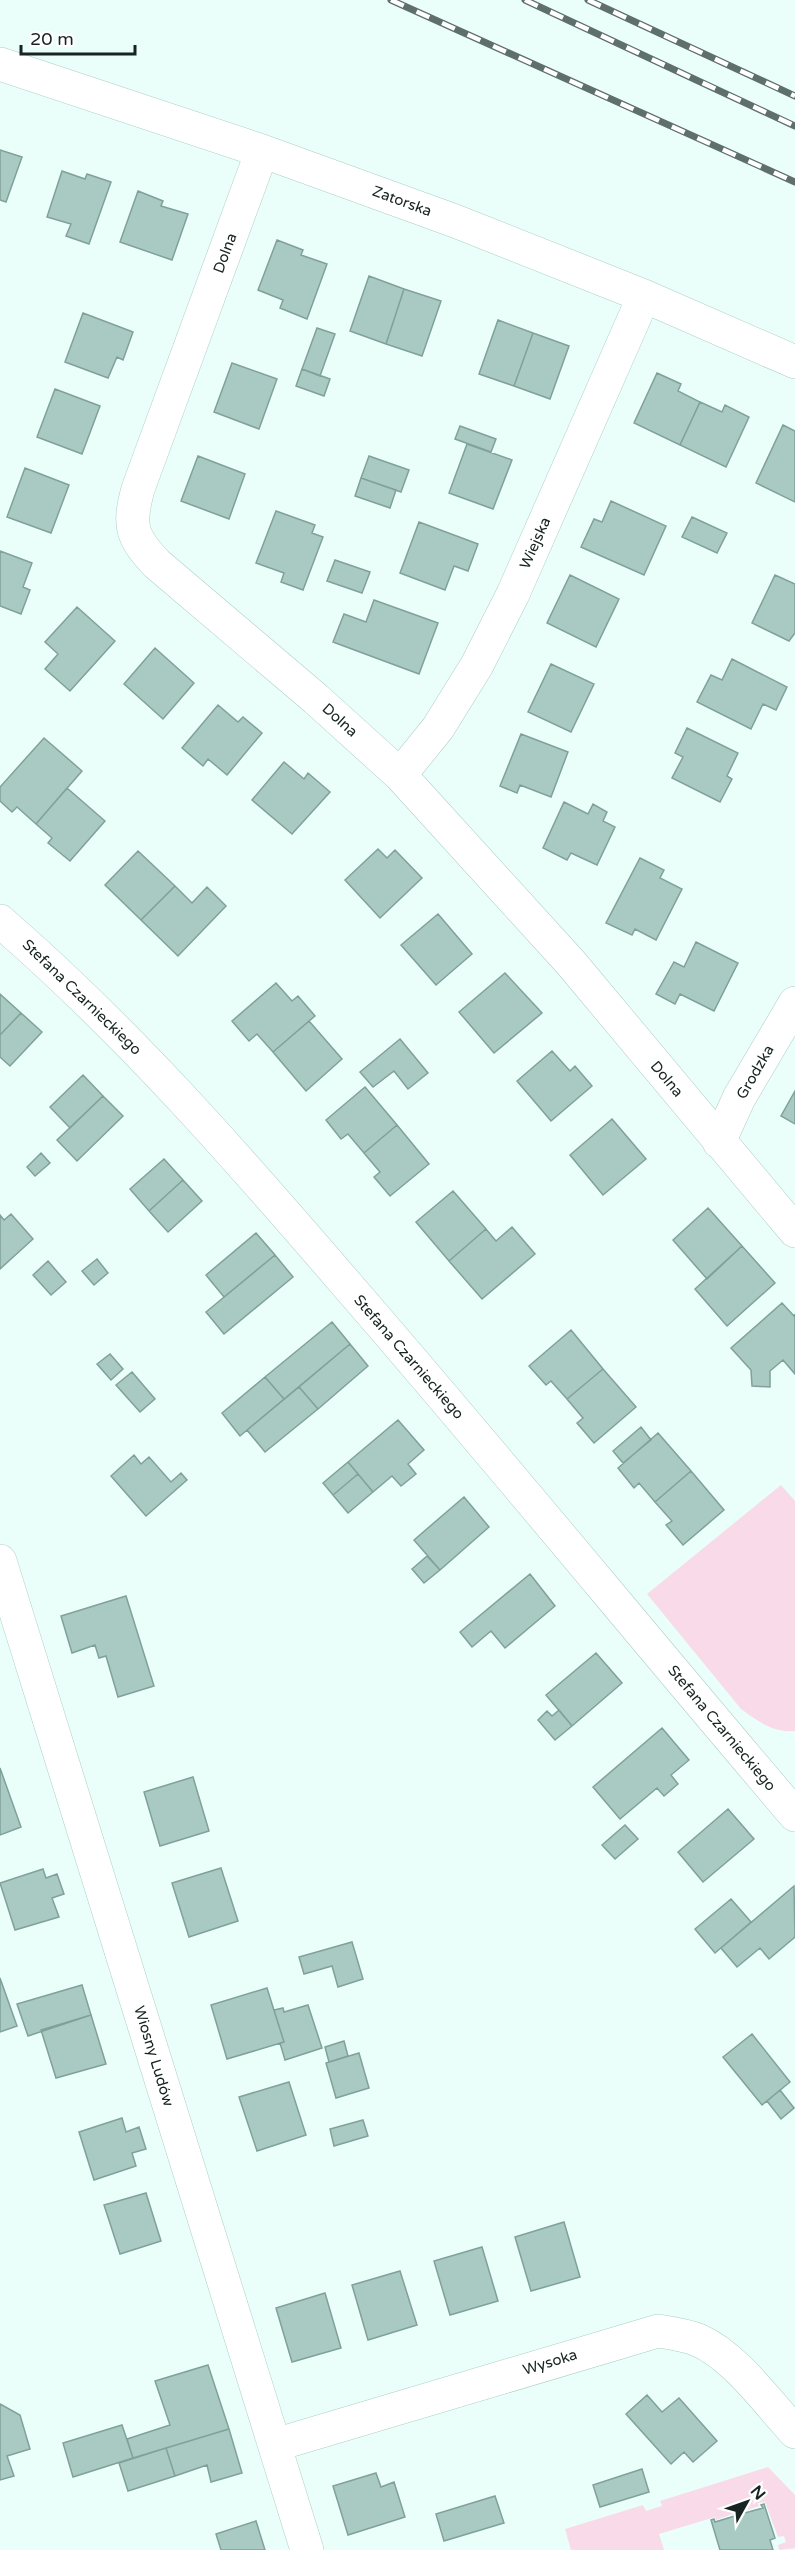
<svg xmlns="http://www.w3.org/2000/svg" width="795" height="2550" viewBox="0 0 795 2550" font-family="'Varela Round',sans-serif">
<style>
.green{fill:#f9dae9}
.building{fill:#a8cac2;stroke:#80a19a;stroke-width:1.5}
.lines{fill:none;stroke-linecap:round;stroke-linejoin:round}
.street-casing{stroke:#accec6;stroke-width:34}
.street{stroke:#fff;stroke-width:33}
.rail-casing{stroke:#5f6f6c;stroke-width:7}
.rail{stroke:#fff;stroke-width:4.5;stroke-dasharray:14;stroke-linecap:butt}
.labels{text-anchor:middle;dominant-baseline:central;stroke-width:4.5;stroke-linejoin:round;paint-order:stroke}
.street-label{font-size:15px;fill:#172421;stroke:#fff}
</style>
<rect width="100%" height="100%" fill="#eafffa"/>
<path class="green" d="M781,1485L795,1501V1731C774,1733 757,1721 741,1709L647,1594Z
M768,2467L795,2495V2548L779,2550L778,2545L786,2542L784,2536L778,2537L765,2502L758,2503L759,2506L744,2511L742,2508L735,2511V2513L716,2520L715,2517L659,2534L664,2550H571L565,2529L643,2505L646,2511L662,2506L660,2501Z"/>
<path class="building" d="M0,150L22,157L6,202L0,200Z
M62,171L85,179L87,174L111,182L89,244L66,236L71,224L47,217Z
M138,191L163,201L161,206L188,214L172,260L120,242Z
M277,240L303,250L301,255L327,264L307,319L280,308L283,300L258,290Z
M369,276L404,289L386,344L350,331Z
M404,289L441,301L422,356L386,344Z
M83,313L133,332L123,360L117,357L108,378L65,362Z
M498,320L533,333L514,386L479,374Z
M317,328L335,334L320,376L302,369Z
M533,333L569,346L550,399L514,386Z
M232,363L277,379L259,429L214,412Z
M302,369L330,379L324,396L296,386Z
M657,373L681,384L678,391L700,402L680,445L634,423Z
M55,389L100,406L82,454L37,437Z
M700,402L722,412L725,405L749,417L726,467L680,445Z
M783,425L795,431V502L756,483Z
M460,426L496,439L491,452L455,439Z
M467,444L512,460L493,509L449,493Z
M198,456L245,474L229,519L181,501Z
M369,456L409,470L401,492L361,478Z
M25,468L69,485L51,533L7,517Z
M361,478L396,490L390,508L355,496Z
M611,501L666,526L644,575L581,547L594,519L602,522Z
M276,511L315,525L312,533L323,537L303,590L281,582L284,573L256,563Z
M692,517L727,533L717,553L682,537Z
M419,522L478,544L468,571L454,566L445,590L400,573Z
M0,551L32,563L23,587L30,590L21,614L0,606Z
M335,560L370,572L362,593L327,581Z
M570,575L619,599L596,647L547,623Z
M775,575L795,584V633L789,641L752,623Z
M374,600L438,623L419,674L333,642L344,614L366,622Z
M77,607L115,641L70,691L45,669L58,654L45,642Z
M155,648L194,683L163,719L124,684Z
M732,659L787,687L776,710L763,704L751,729L697,702L711,675L722,680Z
M551,664L594,684L571,732L528,712Z
M218,705L238,722L243,717L262,733L227,775L208,759L203,766L182,748Z
M687,728L738,753L727,776L732,779L720,802L672,778L683,757L675,753Z
M521,734L568,752L551,797L520,785L517,793L500,786Z
M44,738L82,771L36,824L17,807L12,812L0,801V787Z
M284,762L304,779L308,773L330,792L292,834L252,800Z
M67,788L105,821L70,861L48,843L52,838L36,824Z
M564,802L588,814L593,804L607,812L603,821L615,827L597,865L571,853L567,860L543,848Z
M378,849L387,858L395,850L422,878L380,918L345,880Z
M138,851L175,886L141,920L105,885Z
M640,858L664,870L660,878L682,889L656,940L635,929L632,935L606,923Z
M175,886L192,903L207,887L226,906L178,956L141,920Z
M438,914L472,954L436,985L401,945Z
M696,942L738,963L714,1011L680,994L675,1004L656,994L674,962L684,967Z
M505,973L542,1013L494,1053L459,1012Z
M276,983L292,1001L298,996L315,1016L273,1052L257,1034L249,1041L232,1021Z
M0,994L21,1013L0,1035Z
M21,1013L42,1032L10,1066L0,1057V1035Z
M309,1021L342,1059L306,1091L273,1052Z
M400,1039L428,1073L408,1089L394,1071L373,1087L360,1072Z
M552,1051L570,1071L575,1066L592,1086L551,1121L517,1081Z
M83,1075L103,1096L70,1128L50,1107Z
M365,1087L397,1125L364,1153L348,1134L341,1139L326,1120Z
M795,1091V1124L781,1116Z
M103,1096L123,1116L77,1161L57,1140Z
M612,1119L646,1159L603,1195L570,1155Z
M397,1125L429,1164L390,1196L374,1177L380,1172L364,1153Z
M41,1153L50,1163L35,1176L27,1167Z
M164,1159L183,1180L149,1211L130,1189Z
M183,1180L202,1201L168,1232L149,1211Z
M453,1191L486,1229L449,1261L416,1222Z
M708,1208L742,1246L707,1279L673,1240Z
M11,1214L33,1239L0,1269V1215L4,1220Z
M512,1227L535,1254L482,1299L449,1261L486,1229L496,1241Z
M256,1233L275,1255L224,1297L206,1275Z
M742,1246L775,1283L727,1326L695,1289Z
M275,1255L293,1277L224,1334L206,1312Z
M97,1259L108,1273L94,1285L82,1271Z
M48,1261L66,1282L51,1295L33,1275Z
M782,1303L794,1316L795,1314V1374L783,1360L770,1371V1387L752,1386L751,1370L731,1348Z
M332,1322L350,1344L284,1399L265,1377Z
M571,1330L603,1369L567,1399L551,1381L546,1385L529,1366Z
M350,1344L368,1366L318,1409L299,1387Z
M110,1354L123,1369L111,1380L97,1364Z
M603,1369L636,1407L594,1443L577,1423L583,1418L567,1399Z
M132,1372L155,1399L140,1412L116,1385Z
M265,1377L284,1399L240,1436L222,1413Z
M299,1387L318,1409L265,1452L247,1430Z
M398,1420L424,1450L408,1464L416,1474L401,1486L392,1476L373,1492L348,1462Z
M641,1427L651,1440L623,1463L613,1451Z
M658,1433L691,1471L655,1502L639,1483L634,1488L618,1468Z
M134,1455L141,1464L149,1457L171,1482L181,1473L187,1480L146,1516L111,1476Z
M348,1462L358,1474L333,1495L323,1483Z
M691,1471L724,1510L683,1545L666,1525L672,1521L655,1502Z
M358,1474L373,1492L348,1513L333,1495Z
M464,1497L489,1527L440,1570L414,1540Z
M427,1556L440,1570L424,1583L412,1569Z
M530,1574L555,1606L505,1648L491,1631L472,1647L460,1632Z
M126,1596L154,1686L118,1697L106,1656L99,1658L95,1645L72,1653L61,1616Z
M596,1653L622,1683L572,1726L546,1695Z
M559,1710L572,1726L555,1740L538,1720L547,1711L552,1716Z
M662,1728L689,1760L671,1775L678,1784L664,1796L657,1788L620,1819L593,1787Z
M0,1768L21,1827L0,1835Z
M193,1777L209,1831L160,1846L144,1792Z
M728,1809L754,1839L703,1882L678,1852Z
M625,1825L638,1839L615,1859L602,1845Z
M221,1868L238,1921L189,1937L172,1883Z
M43,1869L46,1878L57,1874L64,1894L52,1898L59,1917L15,1930L0,1883Z
M794,1886L795,1937L769,1959L760,1948L737,1967L721,1948Z
M731,1899L751,1922L715,1953L695,1929Z
M352,1942L363,1979L338,1987L332,1966L304,1974L299,1957Z
M0,1978L17,2026L0,2032Z
M82,1985L91,2015L28,2036L17,2004Z
M267,1988L284,2042L227,2059L211,2005Z
M308,2005L322,2048L285,2060L280,2043L284,2042L274,2010L283,2008L284,2012Z
M91,2015L106,2064L56,2078L41,2030Z
M752,2034L790,2082L762,2105L723,2057Z
M344,2041L348,2056L329,2062L325,2047Z
M359,2053L369,2088L336,2098L326,2063Z
M289,2082L306,2135L257,2151L239,2097Z
M780,2090L794,2108L781,2119L767,2101Z
M122,2118L126,2132L139,2127L146,2149L132,2153L136,2166L94,2180L79,2132Z
M363,2120L368,2136L334,2146L330,2129Z
M146,2193L161,2241L120,2254L104,2205Z
M564,2222L580,2277L531,2291L515,2237Z
M482,2247L498,2301L450,2315L434,2261Z
M400,2271L417,2325L368,2340L352,2285Z
M325,2293L341,2348L292,2362L276,2308Z
M208,2365L229,2429L133,2458L127,2439L170,2425L155,2381Z
M647,2395L662,2412L679,2398L717,2441L693,2462L684,2452L671,2464L626,2414Z
M0,2404L20,2415L30,2449L7,2456L14,2476L0,2480Z
M122,2425L133,2458L73,2477L63,2443Z
M229,2429L242,2473L211,2482L207,2465L175,2476L166,2448Z
M166,2448L175,2476L128,2491L119,2463Z
M642,2469L649,2492L600,2507L593,2485Z
M376,2473L381,2487L394,2482L405,2517L348,2535L333,2486Z
M495,2496L504,2523L444,2541L436,2514Z
M764,2504L775,2538L770,2540L773,2550H720L711,2520L714,2519L715,2522L738,2515L737,2512L741,2511V2514L763,2508L761,2505Z
M256,2521L265,2550H221L216,2534Z"/>
<g class="lines">
<defs>
<path id="street" d="M0,64L262,151L455,221L644,296L795,362
M262,151L138,489C128,525 131,537 157,564L316,699L400,775L571,963L795,1231
M400,775L438,728L477,665L513,594L644,296
M0,921C128,1032 238,1158 348,1286C499,1460 645,1639 795,1815
M719,1142L739,1098L795,1003
M0,1561L307,2550
M275,2445L658,2331C671,2333 686,2335 698,2340C735,2356 768,2403 795,2432"/>
</defs>
<use href="#street" class="street-casing"/>
<use href="#street" class="street"/>
<defs>
<path id="rail" d="M391,0L795,182
M525,0L795,126
M588,0L795,96"/>
</defs>
<use href="#rail" class="rail-casing"/>
<use href="#rail" class="rail"/>
</g>
<g class="labels">
<g class="street-label">
<text transform="translate(402 201) rotate(20)">Zatorska</text>
<text transform="translate(225 253) rotate(-70)">Dolna</text>
<text transform="translate(535 543) rotate(-66)">Wiejska</text>
<text transform="translate(340 720) rotate(42)">Dolna</text>
<text transform="translate(82 997) rotate(44)">Stefana Czarnieckiego</text>
<text transform="translate(755 1072) rotate(-60)">Grodzka</text>
<text transform="translate(667 1079) rotate(50)">Dolna</text>
<text transform="translate(409 1357) rotate(49)">Stefana Czarnieckiego</text>
<text transform="translate(722 1728) rotate(50)">Stefana Czarnieckiego</text>
<text transform="translate(154 2056) rotate(73)">Wiosny Ludów</text>
<text transform="translate(550 2362) rotate(-17)">Wysoka</text>
</g>
</g>
<g transform="translate(747 2502) rotate(50)" stroke="#ffffff" stroke-width="4.5" paint-order="stroke">
<path d="M0-4.5L10 22L0 15L-10 22Z" fill="#172421"/>
<text y="-9" font-size="16" font-weight="bold" text-anchor="middle" fill="#172421">N</text>
</g>
<path d="M21 45v9h114v-9" fill="none" stroke="#172421" stroke-width="3"/>
<text x="30" y="45" font-size="18" fill="#172421" stroke="#ffffff" stroke-width="4.5" paint-order="stroke">20 m</text>
</svg>
